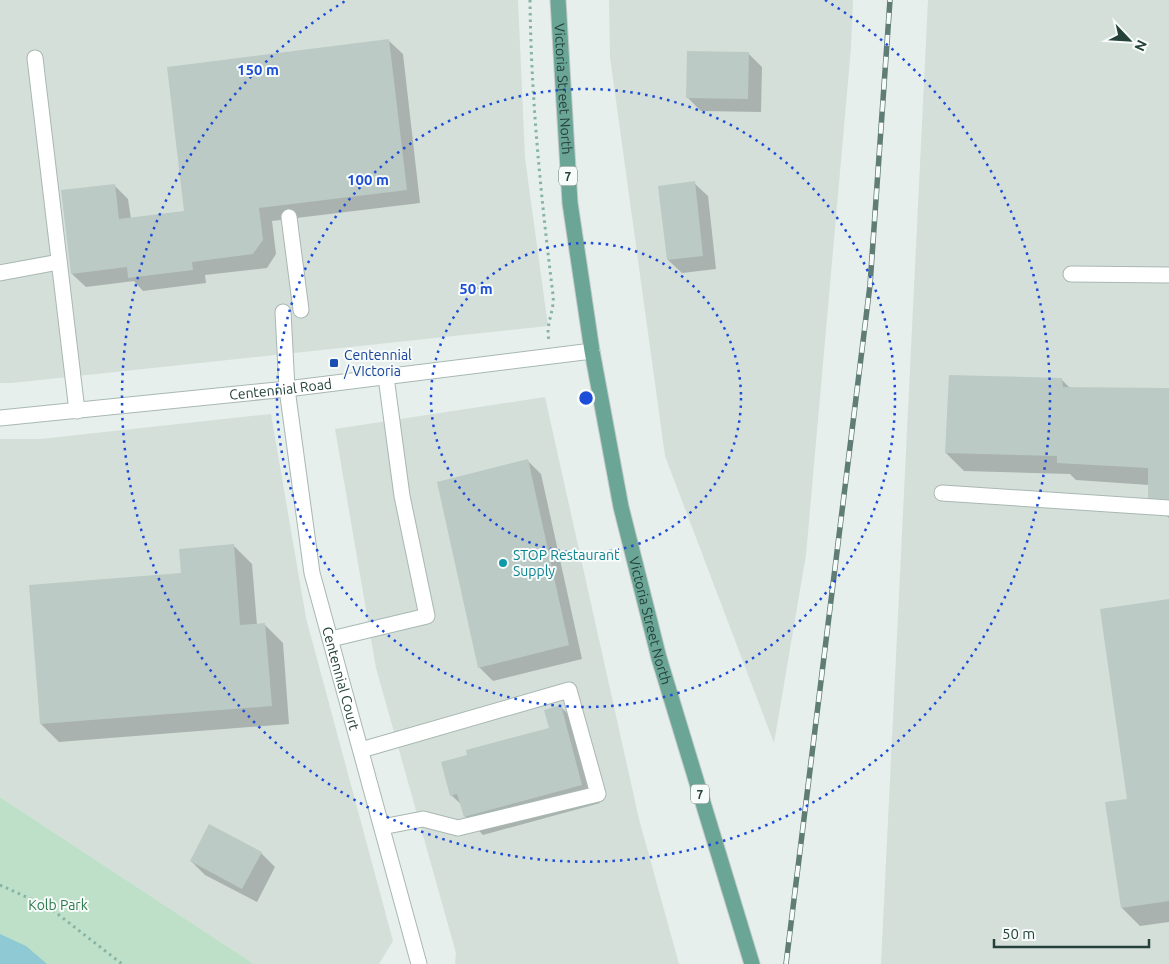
<svg xmlns="http://www.w3.org/2000/svg" width="1169" height="964" viewBox="0 0 1169 964" font-family="Ubuntu,sans-serif">
<style>
.built{fill:#d4dfda}
.green{fill:#bfe0c8}
.water{fill:#8ec9d4}
.shadow{fill:#0003}
.building{fill:#bbcac4}
.lines{fill:none;stroke-linecap:round;stroke-linejoin:round}
.minor-casing{stroke:#a8b8b2;stroke-width:17}
.major-casing{stroke:#c2cac8;stroke-width:17}
.path{stroke:#86b3a5;stroke-width:3;stroke-dasharray:2.5 4;stroke-linecap:butt}
.minor{stroke:#fff;stroke-width:15}
.major{stroke:#6aa596;stroke-width:15}
.rail-casing{stroke:#5f7d75;stroke-width:5.5}
.rail{stroke:#f7fbf9;stroke-width:4;stroke-dasharray:11;stroke-linecap:butt}
.ring{fill:none;stroke:#1d4ed8;stroke-width:2.5;stroke-dasharray:2.5 5}
.transit-dot{fill:#1a4fb4;stroke:#f7fbf9;stroke-width:2}
.culture-dot{fill:#0f9aa8;stroke:#f7fbf9;stroke-width:2}
.labels{text-anchor:middle;dominant-baseline:central;stroke-width:4;stroke-linejoin:round;paint-order:stroke}
.shield{fill:#f7fbf9;stroke:#637a73;stroke-width:1}
.shield-label{font-size:12px;font-weight:bold;fill:#24423a}
.street-label{font-size:14px;fill:#24423a;stroke:#f7fbf9}
.transit-label{font-size:14px;fill:#164399;stroke:#f7fbf9;text-anchor:start}
.culture-label{font-size:14px;fill:#0d838f;stroke:#f7fbf9;text-anchor:start}
.park-label{font-size:14px;fill:#2d7a4b;stroke:#f7fbf9}
.centre{fill:#1d4ed8;stroke:#f7fbf9;stroke-width:2.5}
.ring-label{font-size:15px;text-anchor:middle;font-weight:bold;fill:#1d4ed8;stroke:#f7fbf9;stroke-width:4;stroke-linejoin:round;paint-order:stroke}
</style>
<rect width="100%" height="100%" fill="#e6efeb"/>
<path class="built" d="M0,0H518L525,158L548,326L12,383H0Z
M609,0H853L851,48L806,555L774,743L665,456L610,57Z
M928,0H1169V964H881Z
M545,397L639,819L679,964H455L456,953L376,668L335,429Z
M271,414L306,618L393,941L379,964H254L0,797V439H40Z"/>
<path class="green" d="M0,797L254,964H0Z"/>
<path class="water" d="M0,934L26,946L47,964H0Z"/>
<path class="shadow" d="M389,41L403,54L420,203L272,221L276,254L267,268L205,275L206,283L143,291L134,281L86,287L72,274L114,185L128,199L131,219L186,212Z
M748,53L762,67L761,112L701,111L687,97Z
M694,183L708,196L716,269L682,273L668,260Z
M1062,380L1070,388L1169,389V518L1149,500V485L1076,480L1070,474L964,471L946,453Z
M527,460L541,474L582,659L493,681L479,667Z
M234,546L252,564L257,625H265L283,643L289,724L59,742L41,724L182,574Z
M1169,601V922L1140,926L1122,908L1128,800Z
M561,707L579,725L600,803L483,835L465,816L462,805L451,795L550,729Z
M261,853L275,867L257,902L205,875L191,861Z"/>
<path class="building" d="M389,39L407,190L259,208L263,240L253,254L192,262L193,270L128,278L127,267L71,274L61,190L115,184L119,219L184,211L167,67Z
M687,51L749,52L748,99L686,98Z
M695,181L703,256L667,260L658,186Z
M949,375L1062,378L1063,387L1169,388V501H1148V468L1057,463V456L945,453Z
M528,459L569,645L478,668L437,482Z
M234,544L240,625L265,623L272,706L40,724L29,585L181,573L179,549Z
M1169,599V901L1121,908L1105,802L1127,799L1100,609Z
M561,705L582,785L464,817L457,794L450,796L441,762L467,755L466,750L549,728L544,710Z
M209,824L262,852L242,889L190,861Z"/>
<g class="lines">
<defs>
<g id="minor">
<path d="M35,58L77,411"/>
<path d="M289,217L301,310"/>
<path d="M0,273L59,262"/>
<path d="M1071,274L1169,275"/>
<path id="s1" d="M283,312L287,389L312,573L419,964"/>
<path id="s2" d="M0,418L287,389L592,351"/>
<path d="M942,493L1169,508"/>
<path d="M331,639L427,616L402,496L386,377"/>
<path d="M361,750L569,690L598,794L458,828L423,819L382,827"/>
</g>
<g id="major">
<path id="s3" d="M558,0L570,203L592,351L621,507L659,658L752,964"/>
</g>
</defs>
<use href="#minor" class="minor-casing"/>
<use href="#major" class="major-casing"/>
<path class="path" d="M530,0C531,99 541,197 553,295C555,310 545,325 549,340
M0,885L50,908L122,964"/>
<use href="#minor" class="minor"/>
<use href="#major" class="major"/>
<defs>
<path id="rail" d="M786,964L870,285L890,0"/>
</defs>
<use href="#rail" class="rail-casing"/>
<use href="#rail" class="rail"/>
</g>
<g class="ring">
<circle cx="586" cy="398" r="155"/>
<circle cx="586" cy="398" r="309"/>
<path d="M825 0A464 464 0 1 1 347 0"/>
</g>
<rect class="transit-dot" x="329" y="358" width="10" height="10" rx="2.5"/>
<circle class="culture-dot" cx="503" cy="563" r="5"/>
<g class="labels">
<g class="shield">
<rect x="559" y="166.5" width="18" height="19" rx="4"/>
<rect x="691" y="784.5" width="18" height="19" rx="4"/>
</g>
<g class="shield-label">
<text x="568" y="176">7</text>
<text x="700" y="794">7</text>
</g>
<g class="street-label">
<text stroke="none"><textPath href="#s3" startOffset="89">Victoria Street North</textPath></text>
<text stroke="none"><textPath href="#s2" startOffset="282">Centennial Road</textPath></text>
<text stroke="none"><textPath href="#s3" startOffset="629">Victoria Street North</textPath></text>
<text stroke="none"><textPath href="#s1" startOffset="372">Centennial Court</textPath></text>
</g>
<g class="transit-label">
<text x="344" y="355">Centennial<tspan x="344" dy="16">/ VIctoria</tspan></text>
</g>
<g class="culture-label">
<text x="513" y="555">STOP Restaurant<tspan x="513" dy="16">Supply</tspan></text>
</g>
<g class="park-label">
<text x="58" y="905">Kolb Park</text>
</g>
</g>
<circle cx="586" cy="398" r="8" class="centre"/>
<g class="ring-label">
<text x="258" y="75">150 m</text>
<text x="368" y="185">100 m</text>
<text x="476" y="294">50 m</text>
</g>
<g transform="translate(1129 40) rotate(115)" stroke="#f7fbf9" stroke-width="4" paint-order="stroke">
<path d="M0-4L9 19L0 12L-9 19Z" fill="#24423a"/>
<text y="-8" font-size="14" font-weight="bold" text-anchor="middle" fill="#24423a">N</text>
</g>
<path d="M994 939v8h155v-8" fill="none" stroke="#24423a" stroke-width="2.5"/>
<text x="1002" y="939" font-size="15" fill="#24423a" stroke="#f7fbf9" stroke-width="4" paint-order="stroke">50 m</text>
</svg>
